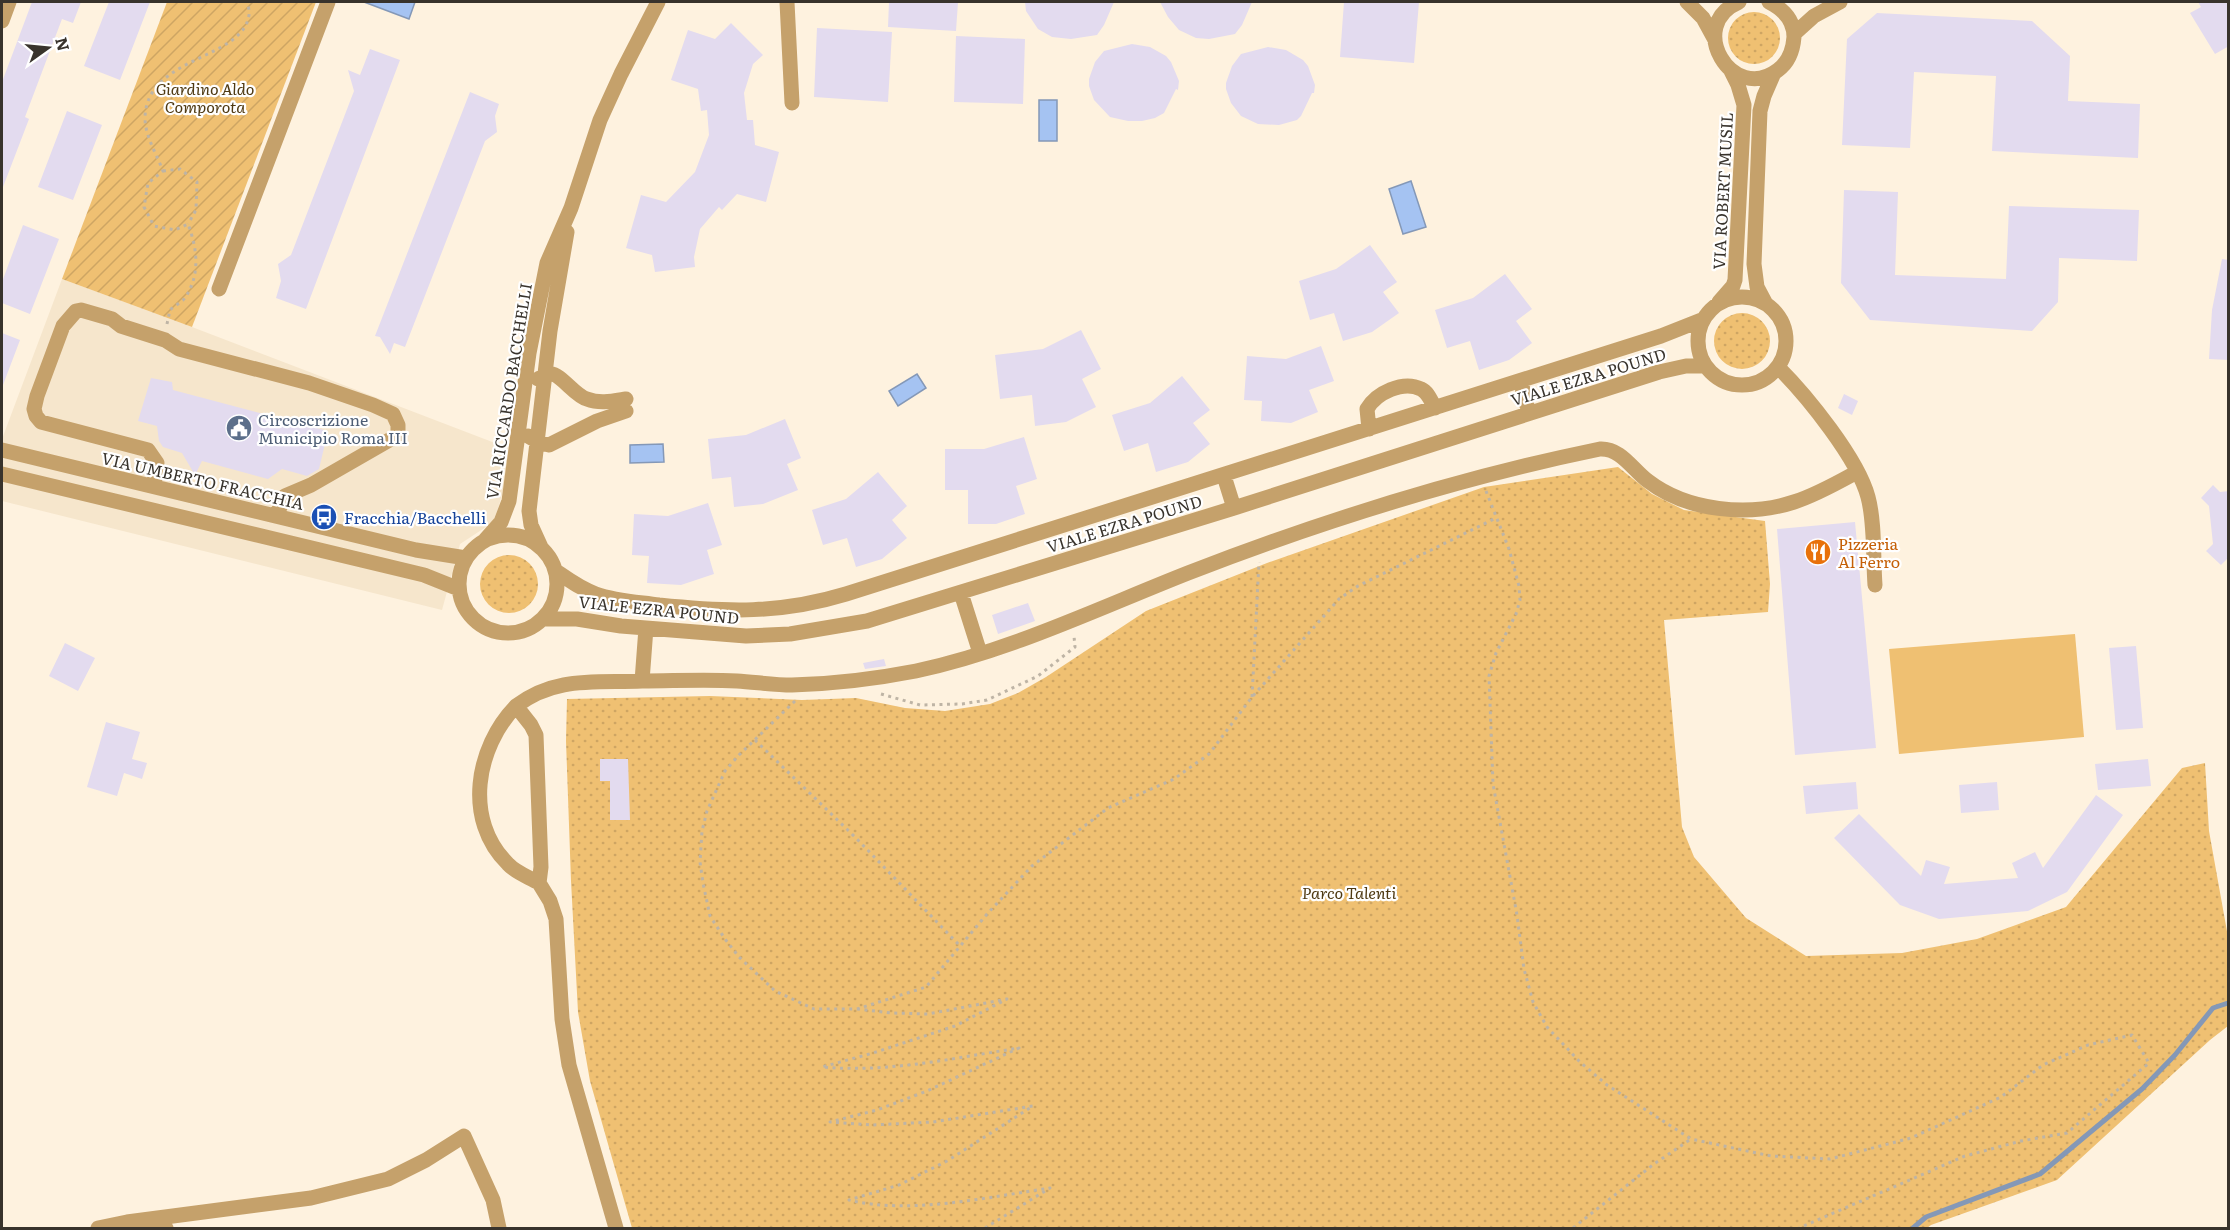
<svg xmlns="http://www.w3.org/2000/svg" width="2230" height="1230" viewBox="0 0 2230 1230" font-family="Literata,serif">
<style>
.built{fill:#f6e6cc}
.grass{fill:url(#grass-dots)}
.garden{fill:url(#garden-furrows)}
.pitch{fill:#efc072}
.water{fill:#a5c3f2;stroke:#8498b7;stroke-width:1.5}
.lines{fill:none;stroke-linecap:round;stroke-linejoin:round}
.stream{stroke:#8498b7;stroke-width:5}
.building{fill:#e3dbef}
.path{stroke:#beb4a5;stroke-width:3;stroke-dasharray:3 4.5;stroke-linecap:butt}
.minor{stroke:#c5a16b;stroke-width:15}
.labels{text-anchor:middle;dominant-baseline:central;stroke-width:4.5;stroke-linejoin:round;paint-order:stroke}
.park-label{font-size:16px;font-style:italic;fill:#4e3912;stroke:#fff}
.street-label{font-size:16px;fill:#38332c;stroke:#fff}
.service-label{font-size:16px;fill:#4e5e75;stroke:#fff;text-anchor:start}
.transit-label{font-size:16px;fill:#164399;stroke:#fff;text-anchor:start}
.food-label{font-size:16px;fill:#c56008;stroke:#fff;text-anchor:start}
</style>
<defs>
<pattern id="grass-dots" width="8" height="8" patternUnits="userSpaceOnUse" patternTransform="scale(1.5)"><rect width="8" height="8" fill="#efc072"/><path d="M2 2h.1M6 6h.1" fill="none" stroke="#cea563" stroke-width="1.8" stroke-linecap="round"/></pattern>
<pattern id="garden-furrows" width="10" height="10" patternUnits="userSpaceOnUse" patternTransform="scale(1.5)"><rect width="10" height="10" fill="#efc072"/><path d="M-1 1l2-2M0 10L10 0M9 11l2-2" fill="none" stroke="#cea563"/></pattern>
</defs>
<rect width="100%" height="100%" fill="#fef2df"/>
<path class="built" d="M62,279L192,327L508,448L505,483L498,509L492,523L460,544L442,610L2,501V439Z"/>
<path class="grass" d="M1728 38a26 26 0 1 1 52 0a26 26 0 1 1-52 0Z
M1714 341a28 28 0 1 1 56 0a28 28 0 1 1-56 0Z
M1618,467L1652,494L1684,510L1765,521L1770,584L1768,612L1664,620L1682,827L1694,857L1746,918L1806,956L1902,953L1977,939L2066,907L2182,768L2205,763L2209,831L2228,937V1026L2210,1040L2057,1180L1931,1225L1927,1228H632L590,1081L578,1012L571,881L566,741L567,699L710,696L802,700L856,698L905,708L945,711L990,704L1018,693L1046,677L1146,611L1267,563L1484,487Z
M480 584a29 29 0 1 1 58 0a29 29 0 1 1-58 0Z"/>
<path class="garden" d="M167,2H316L192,327L62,279Z"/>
<path class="pitch" d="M2075,634L2084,737L1899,754L1889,649Z"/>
<path class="water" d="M364,2H415L409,19Z
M1039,100H1057V141H1039Z
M1411,181L1426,227L1403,234L1389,189Z
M917,374L926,388L898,406L889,391Z
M663,444L664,462L630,463V445Z"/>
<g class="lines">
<path class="stream" d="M1913,1228L1926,1217L2040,1174L2142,1089L2175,1055L2213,1008L2228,1003"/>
</g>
<path class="building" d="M32,2H81L73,23L62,19L25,117L29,119L3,187L2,82Z
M109,2H150L120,80L84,66Z
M889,2H958L956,31L888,27Z
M1025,2H1114L1104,25L1097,35L1071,39L1052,37L1038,29L1026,11Z
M1160,2H1252L1242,25L1235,34L1209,39L1196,38L1179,30L1168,17Z
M1344,2H1419L1414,63L1340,57Z
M2198,2H2229V46L2215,54L2190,13L2201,7Z
M1877,13L2032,21L2070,56L2068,101L2140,104L2138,158L1992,151L1996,76L1914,72L1910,148L1842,145L1847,39Z
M731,23L763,55L753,64L744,93L747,120H753L755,145L779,152L766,202L737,194L722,210L719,207L700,229L694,257L695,267L655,272L652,255L626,248L641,195L666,202L695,172L709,135L707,110L701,111L698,89L671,80L688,30L715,39Z
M817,28L892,32L888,102L814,97Z
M956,36L1025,39L1023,104L954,102Z
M1132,44L1150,47L1166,56L1171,62L1179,81L1178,90L1176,89L1164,113L1155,118L1142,121H1128L1110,117L1094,100L1089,86V79L1095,62L1104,51Z
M1268,47L1286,50L1303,60L1308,66L1315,85L1314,93H1312L1301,116L1297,120L1279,125L1258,124L1241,116L1231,103L1226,89V83L1232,66L1241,54Z
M370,49L400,60L306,309L276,298L281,281L278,264L291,255L354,91L348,70L360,75Z
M470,92L499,104L495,116L497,132L485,141L405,347L394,343L390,354L380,337L375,336Z
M67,111L102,125L73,200L38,187Z
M1844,190L1898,192L1895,275L2006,279L2009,206L2139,210L2137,261L2059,258L2058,302L2032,331L1870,320L1841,283Z
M23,225L59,239L30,314L2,303V282Z
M1370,245L1397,282L1383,292L1399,313L1372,332L1343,341L1334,313L1310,320L1299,281L1336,269Z
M2222,259L2229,260V360L2209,359L2212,310Z
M1505,274L1532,309L1516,321L1532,343L1509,360L1479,370L1470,341L1447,348L1435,310L1473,298Z
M1081,330L1101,369L1082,379L1096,407L1066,422L1035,426L1032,395L1000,399L995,355L1043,349Z
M2,333L20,340L3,385H2Z
M1321,346L1334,381L1309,390L1318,412L1291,423L1261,421L1262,401L1244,400L1247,356L1286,359Z
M1182,376L1210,410L1193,423L1210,444L1188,462L1156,472L1148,443L1124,451L1112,415L1150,403Z
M151,378L172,382L173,390L328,431L319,469L307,476L282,469L268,479L202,461L195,475L182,453L163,447L159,441L157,426L138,421Z
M1844,394L1858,401L1852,415L1838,408Z
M785,419L801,458L787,464L798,490L763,504L734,507L731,477L712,479L708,439L746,435Z
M1024,437L1037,479L1016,486L1025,514L996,524H968V490H945V449H984Z
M878,472L907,506L892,520L907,538L882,559L856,567L847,538L823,545L812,510L846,499Z
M2213,485L2220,492L2229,491V557L2221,565L2206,551L2213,544L2209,506L2201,498Z
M708,503L722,545L707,550L714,574L681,585L647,583L649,556L632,555L634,514L668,516Z
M1855,522L1876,748L1795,755L1777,529Z
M1028,603L1035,621L998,634L992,615Z
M65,643L95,658L78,691L49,676Z
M2136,646L2143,728L2116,730L2109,648Z
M884,659L886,666L865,669L863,663Z
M106,722L140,732L132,759L147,763L142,779L124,773L117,796L87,787Z
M600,759H628L630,820H610V781H600Z
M2148,759L2151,786L2098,790L2095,764Z
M1856,782L1858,809L1806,814L1803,786Z
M1997,782L1999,810L1961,813L1959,785Z
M2096,795L2123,815L2067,892L2028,911L1939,919L1900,905L1834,838L1859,814L1921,876L1926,860L1950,867L1944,884L2018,878L2012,863L2035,852L2043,868Z"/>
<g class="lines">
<path class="path" d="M163,171L180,169L197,182L196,210L188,224
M167,324L170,310C174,306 182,302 185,298C201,274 197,248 188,224L175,230L154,226L144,207L148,183L163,171C157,155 145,136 145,118C146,56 243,60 249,15C250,11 248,6 247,2
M1486,491L1509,549L1519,586L1520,600L1516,614L1496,653L1489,676L1493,784L1517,915L1524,969L1533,1002L1547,1027L1580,1062L1607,1085L1691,1139L1771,1156L1830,1159L1911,1138L2001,1097L2043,1065L2088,1045L2132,1035L2149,1063L2067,1133L2021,1141L1965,1156L1799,1228
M881,694L920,705L962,704L987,700L1038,676L1075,647L1074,636
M1252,697L1259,562
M795,701L739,755L725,771L707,811L702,831L700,862L703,883L710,916L725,939L739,957L775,991L814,1009H857L926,987L987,914L1032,866L1108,808L1174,779L1209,754L1252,697L1339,599L1358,586L1496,518
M755,740L856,838L961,947
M857,1009L892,1013L928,1014L1007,999L955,1026L873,1053L822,1067C888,1073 954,1058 1019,1048L927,1091L877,1110L830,1122L873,1125L933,1122L1033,1106L947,1161L899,1185L849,1200C909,1215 989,1197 1050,1188L985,1228
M1573,1228L1654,1164L1691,1139"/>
<path class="minor" d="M787,2L792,103
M1687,2L1703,18L1715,40
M1739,2C1685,25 1732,105 1778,70C1789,62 1793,50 1794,37C1794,20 1783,9 1769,2
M2,21L9,2
M1794,34L1814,16L1840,2
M219,289L328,2
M1698 341a44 44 0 1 1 88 0a44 44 0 1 1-88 0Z
M1719,302L1733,286L1735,280L1744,105L1738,85L1731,71
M1766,304L1757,287L1754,264L1760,111L1764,96L1774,73
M1779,368C1807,396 1858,459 1868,497C1875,523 1873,558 1875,585
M538,379C542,377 547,374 551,374C561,374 575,396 587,399C600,404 613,401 626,399
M1522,381L1523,396L1530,413
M1369,429L1367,409C1376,393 1403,380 1421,389C1428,392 1431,401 1435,408
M528,436L540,443L549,445L597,421L626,411
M2,450L416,550L466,558
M2,474L424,575L459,589
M1224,476L1234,508
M154,486L157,463L148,450L41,422L36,416L34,409L37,396L63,326L76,311L81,310L112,319L121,326L165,340L179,349L309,383L373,405L393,414L398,425V435L311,485L285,496L276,516
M459 584a49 49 0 1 1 98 0a49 49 0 1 1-98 0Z
M485,540L501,522L509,501L529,353L547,263L571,208L600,120L621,74L658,2
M541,547L531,525L529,511L550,331L567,232
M556,571C569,580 581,589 596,594C616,601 638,602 659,605C727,612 780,614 846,594L1661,336L1704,319
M961,593L980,653
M542,619H577L621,626L746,636L790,634L867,621L1234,508L1659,372L1686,366H1705
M642,681C673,681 705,679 737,681C755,682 773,685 792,685C833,684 875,679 916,671C1010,651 1099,608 1188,573C1322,521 1459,478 1600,449C1621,448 1632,469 1648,481C1687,511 1748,517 1794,502C1816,495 1837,483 1857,472
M516,706C476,747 463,820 508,864C516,873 529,877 539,883
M142,1224L166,1228
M98,1228L127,1222L311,1198L388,1179L426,1160L464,1136L493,1200L499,1228
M616,1228L569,1065L562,1019L556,919L550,901L539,883L541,867L536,735L531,725L516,706C555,676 595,683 642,681L646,628"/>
</g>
<defs>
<symbol id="civic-disc" viewBox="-11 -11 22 22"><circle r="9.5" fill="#5c6f8a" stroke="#fff"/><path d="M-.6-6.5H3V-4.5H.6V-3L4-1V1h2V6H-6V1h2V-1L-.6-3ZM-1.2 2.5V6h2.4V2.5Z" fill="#fff"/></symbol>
<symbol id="bus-disc" viewBox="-11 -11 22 22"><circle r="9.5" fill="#1a4fb4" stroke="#fff"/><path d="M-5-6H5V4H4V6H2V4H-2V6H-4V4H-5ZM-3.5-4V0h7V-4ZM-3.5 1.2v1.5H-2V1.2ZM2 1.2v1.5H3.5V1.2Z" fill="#fff"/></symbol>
<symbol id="restaurant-disc" viewBox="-11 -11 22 22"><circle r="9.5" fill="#e8710a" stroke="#fff"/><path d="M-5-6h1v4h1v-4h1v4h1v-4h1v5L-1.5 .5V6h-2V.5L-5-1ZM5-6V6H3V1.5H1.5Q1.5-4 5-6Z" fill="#fff"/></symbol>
</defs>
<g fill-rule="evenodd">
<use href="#civic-disc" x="224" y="413" width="30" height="30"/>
<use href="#bus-disc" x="309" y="502" width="30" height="30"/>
<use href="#restaurant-disc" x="1803" y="537" width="30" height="30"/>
</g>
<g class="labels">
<g class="park-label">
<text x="205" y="88">Giardino Aldo<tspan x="205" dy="18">Comporota</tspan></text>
<text x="1349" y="892">Parco Talenti</text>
</g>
<g class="street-label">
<text transform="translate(1722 191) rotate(-87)">VIA ROBERT MUSIL</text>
<text transform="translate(1588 376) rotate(-17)">VIALE EZRA POUND</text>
<text transform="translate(508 391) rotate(-81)">VIA RICCARDO BACCHELLI</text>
<text transform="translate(203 480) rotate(13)">VIA UMBERTO FRACCHIA</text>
<text transform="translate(1124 523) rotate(-17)">VIALE EZRA POUND</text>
<text transform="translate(659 609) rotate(6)">VIALE EZRA POUND</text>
</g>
<g class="service-label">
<text x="258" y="419">Circoscrizione<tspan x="258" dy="18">Municipio Roma III</tspan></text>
</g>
<g class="transit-label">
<text x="344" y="517">Fracchia/Bacchelli</text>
</g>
<g class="food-label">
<text x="1838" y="543">Pizzeria<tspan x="1838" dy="18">Al Ferro</tspan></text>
</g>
</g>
<rect width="2230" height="1230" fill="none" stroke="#38332c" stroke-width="6"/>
<g transform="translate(48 48) rotate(75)" stroke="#ffffff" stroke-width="4.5" paint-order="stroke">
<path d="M0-4.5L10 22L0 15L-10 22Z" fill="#38332c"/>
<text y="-9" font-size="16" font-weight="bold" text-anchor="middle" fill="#38332c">N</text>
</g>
</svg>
